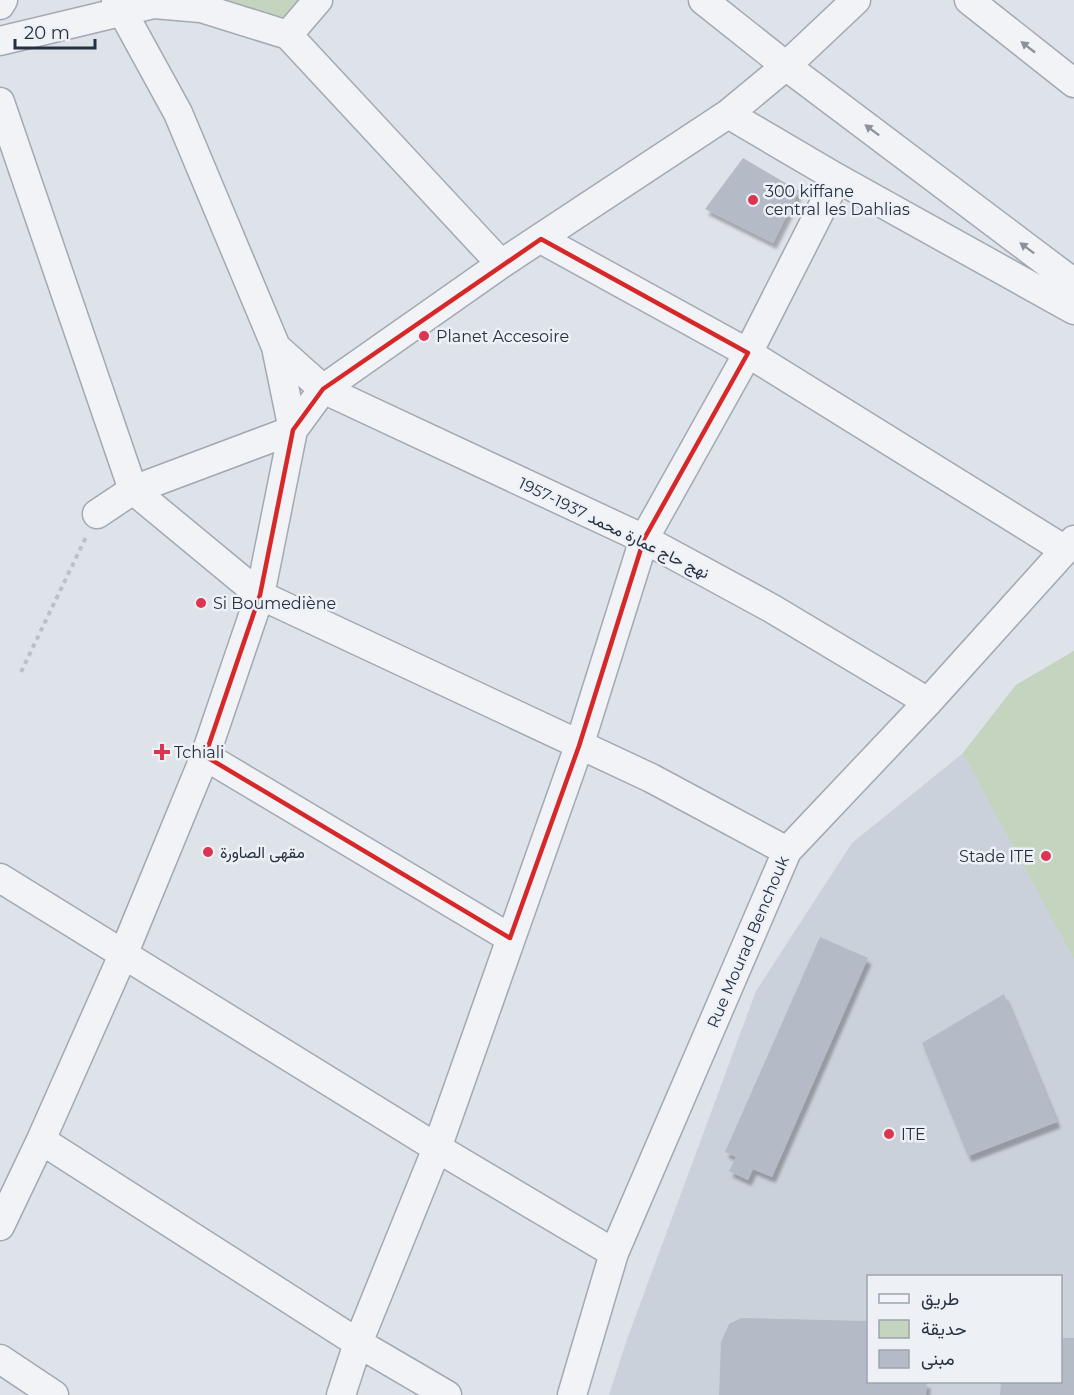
<svg xmlns="http://www.w3.org/2000/svg" width="1074" height="1395" viewBox="0 0 1074 1395" font-family="Montserrat,Vazirmatn,sans-serif">
<style>
.built{fill:#cbd1db;fill-rule:evenodd}
.green{fill:#c4d4be}
.building{fill:#b4bbc6;filter:url(#shadow)}
.lines{fill:none;stroke-linecap:round;stroke-linejoin:round}
.street-casing{stroke:#a3a9b3;stroke-width:31}
.path{stroke:#bcc0c8;stroke-width:4;stroke-dasharray:4.5 4.5;stroke-linecap:butt}
.street{stroke:#f1f3f7;stroke-width:28}
.oneway{fill:#8b929c}
.marked{fill:none;stroke:#d62828;stroke-width:4.5;stroke-linejoin:round}
.poi-dot{fill:#db3552;stroke:#edf1f6;stroke-width:2}
.labels{text-anchor:middle;dominant-baseline:central;stroke-width:5;stroke-linejoin:round;paint-order:stroke}
.poi-label{font-size:16px;fill:#253041;stroke:#edf1f6;text-anchor:start}
.street-label{font-size:16px;fill:#253041;stroke:#edf1f6}
</style>
<defs>
<filter id="shadow"><feDropShadow dx="3.5" dy="6" stdDeviation="1.5" flood-color="#0004"/></filter>
</defs>
<rect width="100%" height="100%" fill="#dee2e9"/>
<path class="built" d="M1074,651V1395H609L626,1342L756,991L852,843L963,753L1016,685ZM868,1276H1060V1382H868Z"/>
<path class="green" d="M180,0H308L289,18Z
M1074,651V959L963,753L1016,685Z"/>
<path class="building" d="M743,158L799,191L773,243L705,209Z
M820,937L868,958L772,1177L753,1169L748,1180L729,1171L736,1157L725,1152Z
M1004,994L1057,1122L968,1156L922,1043Z
M741,1318L868,1321V1382H927L926,1395H719L721,1342L729,1324Z
M1060,1338H1074V1395H1000L1001,1382H1060Z"/>
<g class="lines">
<defs>
<path id="street" d="M116,0L178,113L276,347L323,389L644,539L771,608L928,702
M703,0L786,66L1074,283
M969,0L1074,83
M0,5L3,0
M288,35L318,0
M0,41L154,4L201,8L288,35L501,264
M0,102L133,490L260,595L651,778L787,851
M728,114L837,178L1074,310
M541,239L748,353L1065,550
M97,514L133,490L293,430L323,389L501,264L728,114L786,66L856,0
M205,756L510,938
M0,878L437,1148L614,1253
M41,1140L358,1343L447,1395
M0,1226L41,1140L123,955L205,756L260,595L293,430L276,347
M0,1359L54,1395
M341,1395L358,1343L437,1148L579,746L644,539L748,353L837,178
M572,1395L614,1253L787,851L928,702L1074,540"/>
</defs>
<use href="#street" class="street-casing"/>
<path class="path" d="M21,672L86,537"/>
<use href="#street" class="street"/>
</g>
<defs><path id="oneway-solid" d="M-6-.8H1V-3.2L6.5 0L1 3.2V.8H-6Z" transform="scale(1.5)"/></defs>
<g class="oneway">
<use href="#oneway-solid" transform="translate(1028 47) rotate(-142)"/>
<use href="#oneway-solid" transform="translate(872 130) rotate(-143)"/>
<use href="#oneway-solid" transform="translate(1027 248) rotate(-143)"/>
</g>
<path class="marked" d="M541,239L748,353L644,539L579,746L510,938L205,756L260,595L293,430L323,389Z"/>
<g class="poi-dot">
<circle cx="753" cy="200" r="6"/>
<circle cx="424" cy="336" r="6"/>
<circle cx="201" cy="603" r="6"/>
<path d="M159 743h6v6h6v6h-6v6h-6v-6h-6v-6h6z"/>
<circle cx="208" cy="852" r="6"/>
<circle cx="1046" cy="856" r="6"/>
<circle cx="889" cy="1134" r="6"/>
</g>
<g class="labels">
<g class="poi-label">
<text x="765" y="191">300 kiffane<tspan x="765" dy="18">central les Dahlias</tspan></text>
<text x="436" y="336">Planet Accesoire</text>
<text x="213" y="603">Si Boumediène</text>
<text x="174" y="752">Tchiali</text>
<text x="220" y="852">مقهى الصاورة</text>
<text x="1034" y="856" text-anchor="end">Stade ITE</text>
<text x="901" y="1134">ITE</text>
</g>
<g class="street-label">
<text transform="translate(614 528) rotate(26)">نهج حاج عمارة محمد 1937-1957</text>
<text transform="translate(748 942) rotate(-67)">Rue Mourad Benchouk</text>
</g>
</g>
<rect x="867" y="1275" width="195" height="108" fill="#edf1f6" stroke="#9da4ae" stroke-width="1.5"/>
<rect x="879" y="1294" width="30" height="9" fill="#f1f3f7" stroke="#9da4ae" stroke-width="1.5"/>
<text x="921" y="1305" font-size="18" fill="#253041">طريق</text>
<rect x="879" y="1320" width="30" height="18" fill="#c4d4be" stroke="#9da4ae" stroke-width="1.5"/>
<text x="921" y="1335" font-size="18" fill="#253041">حديقة</text>
<rect x="879" y="1350" width="30" height="18" fill="#b4bbc6" stroke="#9da4ae" stroke-width="1.5"/>
<text x="921" y="1365" font-size="18" fill="#253041">مبنى</text>
<path d="M15 39v9h80v-9" fill="none" stroke="#253041" stroke-width="3"/>
<text x="24" y="39" font-size="18" fill="#253041" stroke="#edf1f6" stroke-width="4.5" paint-order="stroke">20 m</text>
</svg>
